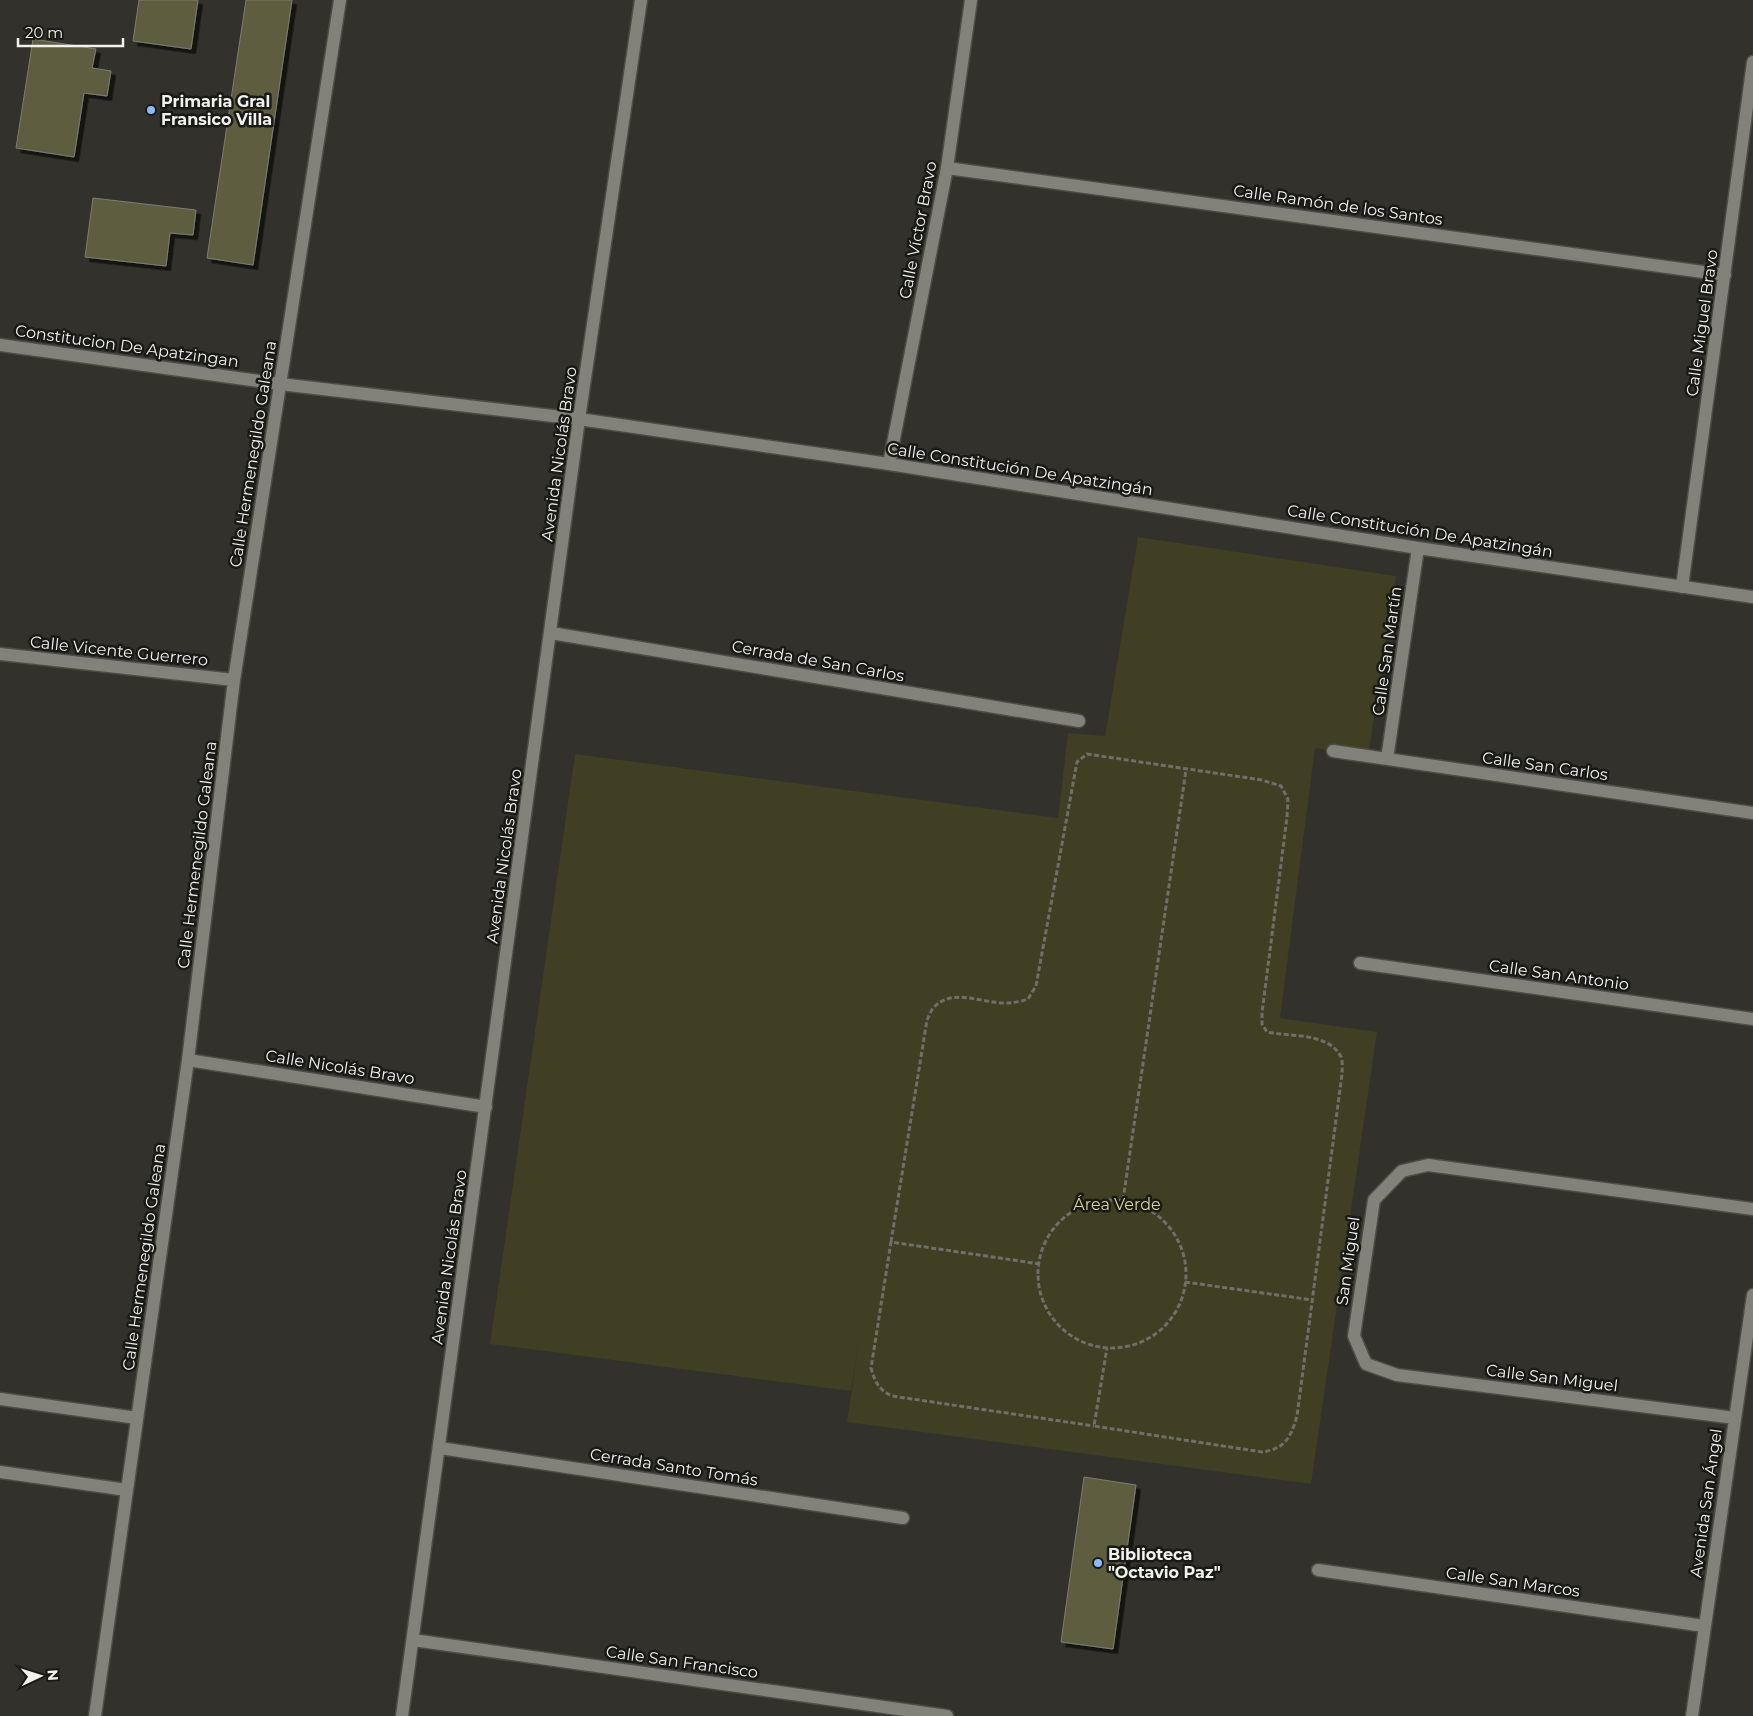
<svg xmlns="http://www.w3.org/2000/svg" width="1753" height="1716" viewBox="0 0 1753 1716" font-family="Montserrat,sans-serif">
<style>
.green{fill:#403e23}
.building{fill:#5e5d3f;stroke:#7c7c75;filter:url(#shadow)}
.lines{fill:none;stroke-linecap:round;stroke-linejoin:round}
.minor-casing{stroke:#4d4d48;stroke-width:15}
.path{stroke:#6f6e69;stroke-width:3;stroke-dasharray:5 2.5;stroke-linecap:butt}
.minor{stroke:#82827b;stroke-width:12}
.poi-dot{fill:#89bafc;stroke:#191916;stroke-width:2}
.labels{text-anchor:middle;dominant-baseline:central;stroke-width:5;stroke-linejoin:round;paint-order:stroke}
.poi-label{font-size:16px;font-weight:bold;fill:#f1f1ed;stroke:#191916;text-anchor:start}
.street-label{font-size:16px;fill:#f1f1ed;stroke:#191916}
.park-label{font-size:16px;fill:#d6d49a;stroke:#191916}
</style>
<defs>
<filter id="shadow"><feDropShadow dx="4.5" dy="4.5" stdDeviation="0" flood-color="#0009"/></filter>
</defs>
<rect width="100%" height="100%" fill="#32312b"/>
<path class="green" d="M1138,537L1396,576L1368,757L1315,748L1280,1018L1377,1032L1311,1484L847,1422L860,1333L851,1391L490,1344L575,754L1058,818L1068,733L1105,736Z"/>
<path class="building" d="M139,0H198L191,49L133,41Z
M246,0H292L253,265L207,258Z
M33,39L96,49L92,68L111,71L107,96L84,93L74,157L16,148Z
M93,198L196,210L193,235L170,233L166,266L85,257Z
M1084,1477L1136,1485L1113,1649L1061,1642Z"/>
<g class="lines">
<defs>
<path id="minor" d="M947,168L1725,275
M0,345L280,384L579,419L889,464L1418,548L1753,597
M889,464L947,168L971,0
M1682,587L1753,62
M551,633L1079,721
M0,654L234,680
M1333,751L1753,813
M1387,759L1418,548
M1360,963L1753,1019
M188,1060L486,1107
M0,1399L137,1418
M1735,1418L1397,1375L1366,1364L1354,1336L1374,1200L1402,1171L1428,1165L1753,1209
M440,1448L903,1518
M0,1472L127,1490
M1318,1570L1704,1626
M413,1640L947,1716
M95,1716L188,1060L234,680L340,0
M402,1716L579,419L641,0
M1692,1716L1753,1295"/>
</defs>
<use href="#minor" class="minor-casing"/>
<path class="path" d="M1123,1200L1186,770
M1038 1274a74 74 0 1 1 148 0a74 74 0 1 1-148 0Z
M891,1242L927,1020C929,1016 931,1010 934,1007C951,990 974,1000 994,1002C1006,1004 1017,1003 1028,999L1036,986L1077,762L1087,754L1262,780L1281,786L1288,799L1287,817L1262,1013V1024L1267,1032C1289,1037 1329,1032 1341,1057C1343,1061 1342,1069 1342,1074L1297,1416C1291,1437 1285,1449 1262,1452L1094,1426L1107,1348
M1040,1264L891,1242L871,1368C875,1382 879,1390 892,1396L1094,1426
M1185,1282L1313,1300"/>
<use href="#minor" class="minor"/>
</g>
<g class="poi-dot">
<circle cx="151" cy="110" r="5"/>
<circle cx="1098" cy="1563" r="5"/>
</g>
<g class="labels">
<g class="poi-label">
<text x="161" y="101">Primaria Gral<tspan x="161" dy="18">Fransico Villa</tspan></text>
<text x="1108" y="1554">Biblioteca<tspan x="1108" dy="18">"Octavio Paz"</tspan></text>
</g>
<g class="street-label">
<text transform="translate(1338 205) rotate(8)">Calle Ramón de los Santos</text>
<text transform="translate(918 230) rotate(-79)">Calle Víctor Bravo</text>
<text transform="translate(1702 323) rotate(-82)">Calle Miguel Bravo</text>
<text transform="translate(127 346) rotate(8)">Constitucion De Apatzingan</text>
<text transform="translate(253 454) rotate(-81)">Calle Hermenegildo Galeana</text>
<text transform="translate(559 454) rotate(-82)">Avenida Nicolás Bravo</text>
<text transform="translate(1020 469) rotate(9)">Calle Constitución De Apatzingán</text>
<text transform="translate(1420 531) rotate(9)">Calle Constitución De Apatzingán</text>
<text transform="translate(119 651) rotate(6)">Calle Vicente Guerrero</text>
<text transform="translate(1387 651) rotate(-82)">Calle San Martín</text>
<text transform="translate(818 661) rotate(10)">Cerrada de San Carlos</text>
<text transform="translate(1545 766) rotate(8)">Calle San Carlos</text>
<text transform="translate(197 855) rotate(-83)">Calle Hermenegildo Galeana</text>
<text transform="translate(504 856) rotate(-82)">Avenida Nicolás Bravo</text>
<text transform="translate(1559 975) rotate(8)">Calle San Antonio</text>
<text transform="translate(340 1067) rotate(9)">Calle Nicolás Bravo</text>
<text transform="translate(144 1257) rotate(-82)">Calle Hermenegildo Galeana</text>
<text transform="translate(449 1257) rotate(-82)">Avenida Nicolás Bravo</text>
<text transform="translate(1348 1261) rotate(-82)">San Miguel</text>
<text transform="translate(1552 1378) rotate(7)">Calle San Miguel</text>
<text transform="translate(674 1467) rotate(9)">Cerrada Santo Tomás</text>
<text transform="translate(1706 1503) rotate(-82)">Avenida San Ángel</text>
<text transform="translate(1513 1582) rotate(8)">Calle San Marcos</text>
<text transform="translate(682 1662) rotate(8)">Calle San Francisco</text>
</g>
<g class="park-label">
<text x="1117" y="1204">Área Verde</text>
</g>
</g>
<g transform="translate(40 1676) rotate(86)" stroke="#191916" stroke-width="4" paint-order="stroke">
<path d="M0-4L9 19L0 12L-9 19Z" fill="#f1f1ed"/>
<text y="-8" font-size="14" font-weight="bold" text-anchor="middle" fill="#f1f1ed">N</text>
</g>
<path d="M18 38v8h105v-8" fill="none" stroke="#f1f1ed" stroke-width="2.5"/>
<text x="25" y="38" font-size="15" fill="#f1f1ed" stroke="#191916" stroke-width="4" paint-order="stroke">20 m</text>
</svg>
